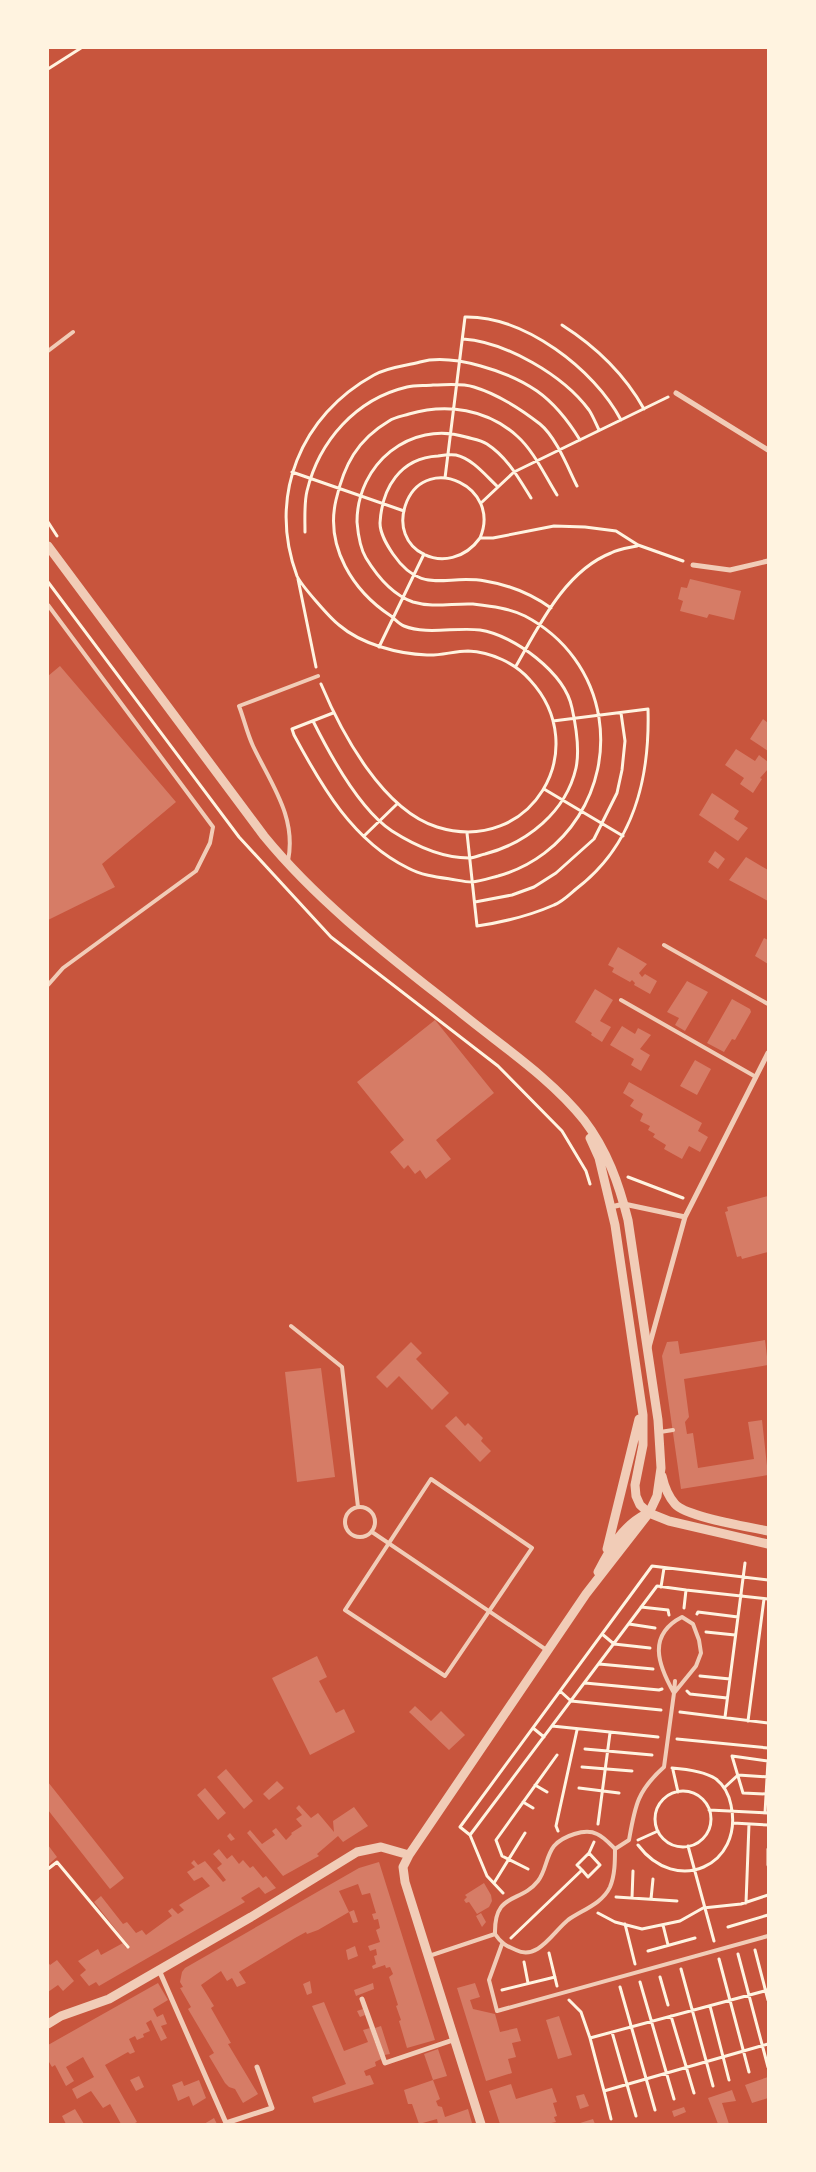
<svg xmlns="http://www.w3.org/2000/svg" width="816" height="2172" viewBox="0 0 816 2172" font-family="Overpass,sans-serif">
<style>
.building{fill:#d67c66}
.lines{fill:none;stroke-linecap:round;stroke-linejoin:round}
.path{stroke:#fff3e0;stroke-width:3}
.service{stroke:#f1ccb7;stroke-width:4}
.minor{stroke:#f1ccb7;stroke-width:5}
.tertiary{stroke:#f1ccb7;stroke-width:9}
</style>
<rect width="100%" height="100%" fill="#c8553d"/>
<path class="building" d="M690,579L741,591L734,620L709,614L707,618L680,611L683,601L678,599L681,587L687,588Z
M60,666L176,802L102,864L115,887L48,920V676Z
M763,719L768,723V751L750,739Z
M736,749L755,761L759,755L768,762V769L760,778L762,779L753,793L740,784L744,778L725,765Z
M712,793L739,811L734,819L748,828L738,841L699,815Z
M715,851L725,859L718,869L708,862Z
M746,857L768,870V901L729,880Z
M764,938L768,940V964L755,956Z
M618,947L647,964L639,973L642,977L645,974L657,981L650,994L634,985L635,983L632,980L630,982L612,972L614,968L608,965Z
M687,981L708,992L685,1031L675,1025L679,1018L667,1012Z
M595,989L613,1000L600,1021L611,1027L602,1042L591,1035L592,1033L575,1022Z
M732,999L750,1009L751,1012L735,1040L732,1039L724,1052L707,1043Z
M435,1020L494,1093L436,1140L451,1159L426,1179L420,1170L415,1174L408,1165L404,1169L390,1152L404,1140L357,1082Z
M622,1026L635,1034L638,1028L651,1035L640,1049L650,1055L641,1071L631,1065L634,1059L610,1045Z
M695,1060L711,1069L697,1095L680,1086Z
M629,1082L702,1123L698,1131L708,1137L700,1152L689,1146L682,1159L664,1149L666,1145L653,1137L655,1134L648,1130L650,1126L640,1121L643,1114L630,1106L634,1100L623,1093Z
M768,1196V1252L742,1259L741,1256L737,1257L725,1212L728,1211L727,1207Z
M765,1340L768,1365L684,1379L689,1417L685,1422L687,1434L693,1433L698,1468L754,1459L748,1422L762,1420L768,1475L681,1489L662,1356L667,1342L678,1341L680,1354Z
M411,1342L422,1353L416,1359L449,1393L432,1410L399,1376L387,1388L376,1377Z
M321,1368L335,1477L297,1482L285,1372Z
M456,1416L465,1426L468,1423L483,1438L481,1441L491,1451L480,1462L445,1426Z
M317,1656L327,1677L319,1681L336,1713L344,1709L355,1732L310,1755L272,1678Z
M415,1706L431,1721L441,1711L465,1735L449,1750L409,1712Z
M226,1769L253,1801L244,1809L217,1777Z
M277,1781L284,1788L269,1800L263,1794Z
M48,1782L124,1878L110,1889L48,1810Z
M205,1788L226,1813L218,1820L197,1795Z
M299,1805L311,1818L318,1813L334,1832L333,1821L354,1807L368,1826L343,1842L338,1836L317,1854L319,1856L283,1876L247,1833L250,1830L262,1844L275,1835L272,1831L276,1828L286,1840L292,1834L291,1833L302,1826L296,1819L302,1815L296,1808Z
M230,1833L235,1839L231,1841L227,1836Z
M48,1845L57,1857L48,1865Z
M219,1849L227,1859L232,1855L239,1864L243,1860L250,1868L253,1866L263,1878L266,1876L276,1888L265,1894L259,1887L241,1898L245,1902L99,1986L96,1982L89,1986L80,1975L86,1970L78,1961L98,1949L101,1955L123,1943L126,1948L129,1946L94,1902L101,1896L123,1924L127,1922L136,1933L142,1930L146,1935L172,1916L168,1911L172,1908L178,1914L184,1910L179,1905L210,1886L202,1877L194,1881L187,1872L195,1867L191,1863L194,1860L198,1865L205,1861L223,1882L226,1880L217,1868L222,1864L213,1854Z
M379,1862L435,2040L407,2048L399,2021L401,2020L396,2006L398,2005L389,1977L393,1974L390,1967L386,1968L385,1965L373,1969L372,1966L376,1964L374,1956L377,1955L376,1949L370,1951L368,1946L380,1942L376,1930L380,1928L378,1919L374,1920L372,1914L376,1913L370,1893L362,1895L358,1884L339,1891L349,1912L318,1930L307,1934L306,1932L295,1938L239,1972L246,1983L237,1987L232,1978L227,1981L221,1971L201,1985L214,2006L211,2008L231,2043L228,2044L258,2094L243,2103L235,2089L229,2087L225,2083L209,2056L214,2053L188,2009L191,2007L180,1988L183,1987L180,1982L182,1972L185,1968L359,1868Z
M484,1883L491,1895L492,1901L489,1907L477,1914L469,1902L466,1903L464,1900L467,1897L465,1895Z
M354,1910L358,1922L353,1923L349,1912Z
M481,1913L486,1922L482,1927L476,1916Z
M355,1946L358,1956L348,1960L346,1950Z
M57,1960L74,1981L63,1991L58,1985L48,1992V1962L50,1965Z
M310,1981L312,1993L307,1995L303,1984Z
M158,1983L168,2000L153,2009L157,2017L163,2014L167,2024L161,2026L167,2038L161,2041L151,2020L146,2023L150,2031L143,2034L144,2037L137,2040L135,2036L129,2039L135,2052L130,2054L128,2052L105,2065L137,2122L133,2124H121L110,2104L103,2108L91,2091L77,2099L72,2089L94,2077L83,2057L66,2067L74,2081L66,2086L55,2065L52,2067L49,2062L48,2063V2045Z
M373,1983L374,1989L356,1996L354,1990Z
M475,1983L480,1997L470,2000L473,2009L495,2014L500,2032L517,2028L521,2041L512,2043L516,2057L508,2059L512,2073L486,2081L457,1988Z
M324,2002L344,2051L368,2042L363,2030L370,2028L381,2059L375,2062L376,2066L364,2071L366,2076L370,2075L374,2084L314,2103L312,2097L346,2084L312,2006Z
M363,2009L365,2015L360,2017L357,2011Z
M559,2016L572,2055L558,2059L546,2020Z
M381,2026L390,2054L384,2055L375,2028Z
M438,2049L447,2076L433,2080L424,2054Z
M139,2076L144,2087L136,2091L130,2080Z
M768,2077V2098L752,2103L745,2085Z
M199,2080L206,2098L193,2106L189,2096L178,2101L172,2085L182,2081L184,2086Z
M433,2080L440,2099L436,2101L438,2106L442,2107L445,2117L468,2109L472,2123L438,2124L437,2119L419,2124L412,2104H408L404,2090Z
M511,2084L516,2099L552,2088L557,2102L553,2103L557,2116L554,2117L556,2122L547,2124H500L489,2091Z
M732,2090L736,2101L722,2103L729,2124H718L708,2098Z
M584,2094L589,2106L580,2109L576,2096Z
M684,2107L686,2112L674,2117L672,2111Z
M75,2109L84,2124H66L62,2116Z
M214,2118L217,2124H204Z
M593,2119L595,2124H581L580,2123Z"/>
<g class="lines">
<path class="path" d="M48,69L81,48
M562,325C595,346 625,375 644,409
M463,339C506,342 563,375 589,410C593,416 596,424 599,430
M292,472L404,511
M445,478L465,317C525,316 594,369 621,420
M498,487C486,476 473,459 456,455C450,454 444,455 438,456C400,458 382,488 380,523C380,534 387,545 393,554C422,596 445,574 485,581C510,585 530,593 551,608
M481,503L514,472L668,397
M48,522L57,536
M305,532C305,519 304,503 307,491C319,441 356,399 407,387C415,385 425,386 433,385C447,385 461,383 474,387C497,394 522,410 540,424C556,437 568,468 577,486
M480,538C502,487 428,453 407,501C386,551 449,581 480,538H493L554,526L585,527L616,531L638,545L683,561
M298,579L316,667
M48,582L239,837L331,937L498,1066L562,1131L586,1171L590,1184
M379,647L424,554
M516,666C539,626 565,571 611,553C619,549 628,548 637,546
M321,684C342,734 383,810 437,827C531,856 594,749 530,680C515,663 491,652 468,651C454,651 440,656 427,655C398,654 361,644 339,625C330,618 301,585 297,576C267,496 301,415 374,375C387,367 405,366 420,362C453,353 510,372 537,391C554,403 569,422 580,440
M333,713L292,729L294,735C322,787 353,841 408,868C421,875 436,877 450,879C457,880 465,882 472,882C480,881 490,878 498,876C567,857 610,788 599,718C592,674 565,637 525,616C509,608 490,606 473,604C453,603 433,608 413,602C393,595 377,576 366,558C360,548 358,534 357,522C357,464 410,420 466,437C473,439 481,440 487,444C507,457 518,477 531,498
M313,721C330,755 360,810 392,831C414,845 443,858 469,858C474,858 480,855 485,854C527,843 566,812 576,768C580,749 576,726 572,708C565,673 514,635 480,630C456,627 426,635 404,626C399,624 395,619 391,616C353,591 325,547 336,500C344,465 357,440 389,421C395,417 403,416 409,414C447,403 487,409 517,436C534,451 545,476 557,495
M544,789L623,836
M467,833L477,926C504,922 529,916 554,905C562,902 569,895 576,889C634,845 650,779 648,709L553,721
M364,836L397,804
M475,902L512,895L534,887L556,873L594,839L617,793L622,770L625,741L621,713
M628,1177L683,1198
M661,1587L664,1568
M686,1590L768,1599
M641,1607L668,1610L669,1615
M697,1614L698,1612L738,1617
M629,1624L655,1628
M706,1632L735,1635
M602,1634L614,1644L650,1648
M599,1664L653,1669
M700,1676L730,1679
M585,1683L659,1690L662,1689
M560,1691L571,1701L661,1710
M687,1691L690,1694L727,1698
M680,1712L768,1723
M725,1717L745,1563
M748,1721L764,1599
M552,1726L658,1737
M533,1728L544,1737
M677,1739L768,1748
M585,1749L652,1755
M582,1767L632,1771
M673,1770L678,1792
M535,1785L547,1792
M579,1788L619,1793
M724,1788L738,1775L768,1777
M655 1819a28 28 0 1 1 56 0a28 28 0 1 1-56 0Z
M523,1802L533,1808
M709,1810L768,1813
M765,1813C766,1796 767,1778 768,1761L732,1756L743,1793L766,1794H768
M733,1823L768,1825
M598,1824L610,1733
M558,1831L556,1826L577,1730
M470,1835L460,1827L652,1566L768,1580
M638,1840L658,1831
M638,1845C676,1896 744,1866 731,1805C729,1795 725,1786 716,1779C704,1771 686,1769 672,1768
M688,1846L714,1941
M768,1849V1865
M48,1869L57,1862L128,1947
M528,1869L502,1856L496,1840L557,1755
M582,1870L588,1877L600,1865L589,1853
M494,1883L525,1833
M503,1893L487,1876L470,1835L657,1586L686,1590L684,1608
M616,1897L677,1901
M632,1898L633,1871
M651,1899L653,1879
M746,1903L749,1824
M598,1913L615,1922L642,1929L680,1921L703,1908L741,1904L768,1895
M625,1924L635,1964
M663,1925L668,1945
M728,1927L768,1915
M511,1938L582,1870L577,1865L589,1853L594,1842
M755,1950L768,2000
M648,1951L695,1938
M549,1953L557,1986
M738,1954L768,2067
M719,1959L749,2072
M524,1962L528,1983
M681,1969L713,2086
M660,1977L668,2005
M640,1982L674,2099
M620,1987L655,2110
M502,1990L555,1977
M569,2000L581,2012L590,2038L604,2091L768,2044
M710,2006L729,2080
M671,2016L694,2093
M612,2032L636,2116
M590,2038L768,1990
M604,2091L611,2119"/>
<path class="service" d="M48,351L73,332
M48,605L213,827L210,843L196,871L63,968L48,985
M288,861C297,817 271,784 253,746C247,733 244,719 239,706L318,676
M664,945L768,1004
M621,1000L756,1077
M291,1326L342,1367L358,1507
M660,1432L673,1430
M431,1479L532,1548L445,1676L345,1610Z
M345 1522a15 15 0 1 1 30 0a15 15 0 1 1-30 0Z
M372,1532L548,1651
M615,1849L629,1840C635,1806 637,1791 664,1767L674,1693L696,1666L701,1653L699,1640L693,1624L682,1617C647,1635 658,1665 674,1693L675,1681
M502,1944L489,1980L497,2011L768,1936
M429,1956L495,1934C501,1943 506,1946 516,1950C538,1961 553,1932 568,1920C582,1910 602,1904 610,1887C615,1875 615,1861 615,1849C610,1844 604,1837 597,1834C585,1828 563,1836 554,1846C546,1856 546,1871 538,1881C520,1904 494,1891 495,1934"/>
<path class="minor" d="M676,393L768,450
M693,565L730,570L768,561
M611,1207L624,1204L685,1217
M649,1347L685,1217L768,1053
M159,1970L226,2123L272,2108L257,2067
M362,1999L385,2063L453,2040"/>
<path class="tertiary" d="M48,546L264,836C323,908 397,962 470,1020C509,1051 553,1081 584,1120C607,1150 619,1184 628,1220L658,1420L661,1468L657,1496L649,1513L586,1594L409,1855L403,1867L405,1882L481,2124
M590,1138L599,1158L615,1225L643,1415V1445L635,1485L636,1496L640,1505L649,1513L669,1521L768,1544
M662,1476C664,1485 668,1496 675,1504C686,1517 749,1527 768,1531
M607,1549L639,1419
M598,1572C610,1549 622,1526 646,1514
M48,2024L61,2016L109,1999L251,1917L357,1852L381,1847L409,1855"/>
</g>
<rect width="816" height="2172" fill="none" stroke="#fff3e0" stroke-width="98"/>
</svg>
